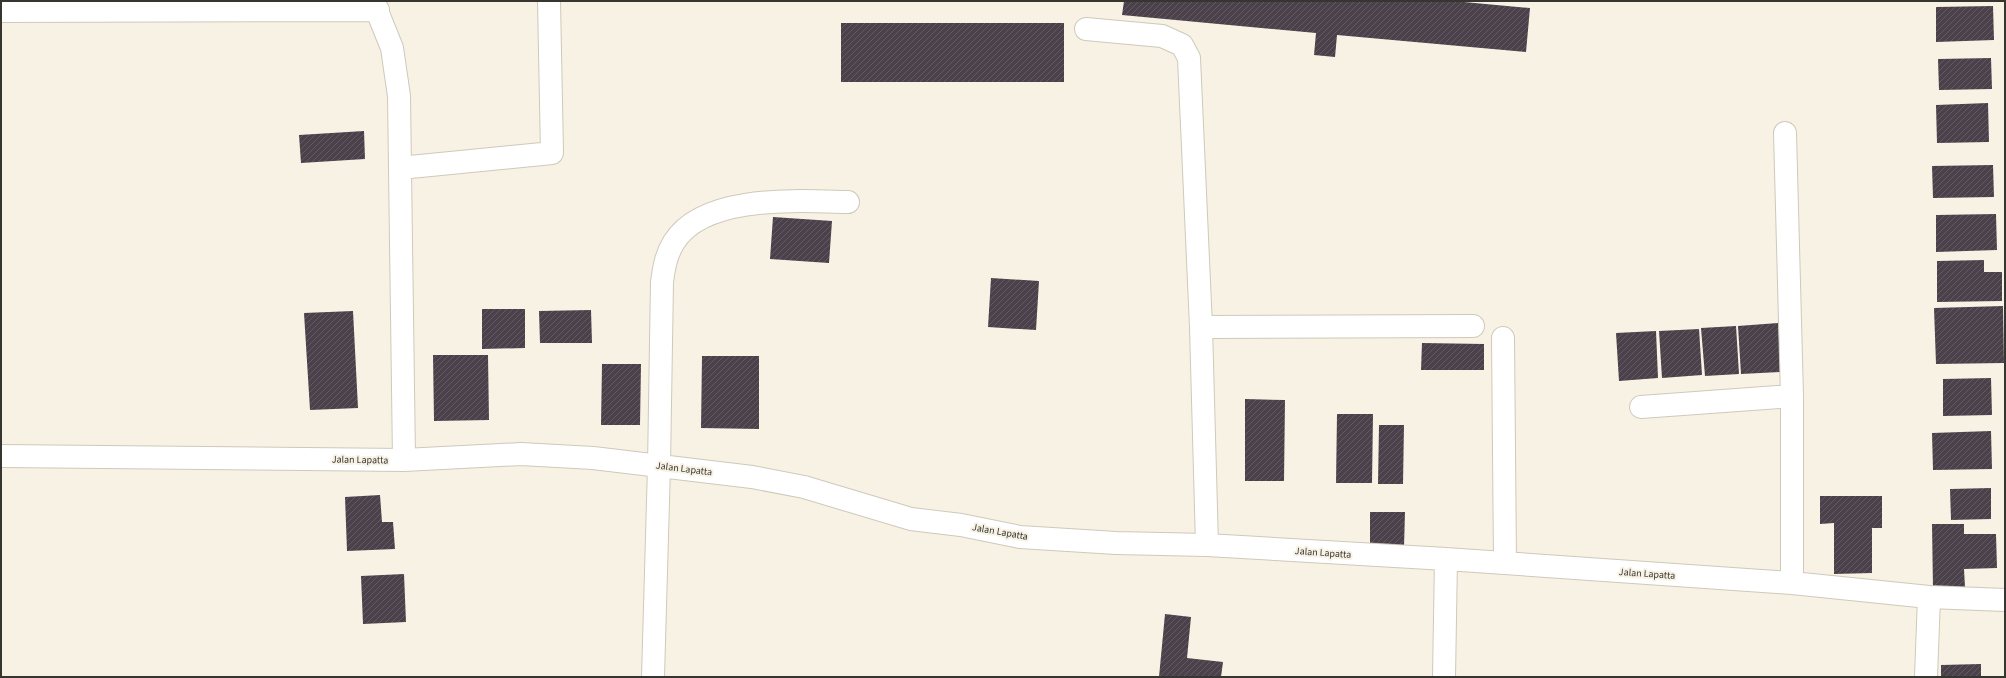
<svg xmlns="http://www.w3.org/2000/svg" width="2006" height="678" viewBox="0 0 2006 678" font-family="'Source Sans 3',sans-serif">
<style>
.building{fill:url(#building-hatch)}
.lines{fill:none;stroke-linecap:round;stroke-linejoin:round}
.minor-casing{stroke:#cec9bb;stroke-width:24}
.minor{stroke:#fff;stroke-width:22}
.labels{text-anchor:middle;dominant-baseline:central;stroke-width:4;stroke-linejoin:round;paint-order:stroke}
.street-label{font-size:10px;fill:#373530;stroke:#f8f2e4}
</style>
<defs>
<pattern id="building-hatch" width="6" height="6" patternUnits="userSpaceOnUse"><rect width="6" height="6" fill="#4a414b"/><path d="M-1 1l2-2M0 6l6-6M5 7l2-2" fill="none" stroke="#625b63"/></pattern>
</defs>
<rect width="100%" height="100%" fill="#f8f2e4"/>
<path class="building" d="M1124,1H1453L1530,8L1526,52L1337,35L1335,57L1314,55L1316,33L1122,15Z
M1993,6L1994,40L1936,42V7Z
M841,23H1064V82H841Z
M1991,58L1992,89L1939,90L1938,59Z
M1988,103L1989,142L1937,143L1936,105Z
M364,131L365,159L301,163L299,135Z
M1993,165L1994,197L1933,198L1932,166Z
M1996,214L1997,250L1936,252V215Z
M773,217L832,221L829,263L770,259Z
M1984,260V272H2002V301L1937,302V261Z
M991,278L1039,281L1036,330L988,327Z
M2003,306L2004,363L1936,364L1934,308Z
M482,309H525V348L482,349Z
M591,310L592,343H540L539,311Z
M353,311L358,408L310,410L304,313Z
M1778,323L1781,372L1741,374L1738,326Z
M1736,326L1739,374L1705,376L1701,328Z
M1699,329L1702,375L1662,378L1659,331Z
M1656,331L1658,378L1619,381L1616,333Z
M1422,343L1484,344V370H1421Z
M433,355H488L489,420L434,421Z
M702,356H759V429L701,428Z
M602,364H641L640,425H601Z
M1991,378L1992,415L1943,416V379Z
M1245,399L1285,400L1284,481H1245Z
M1337,414H1373L1372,483H1336Z
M1379,425H1404L1403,484H1378Z
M1991,431L1992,469L1933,470L1932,433Z
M1991,488V519L1951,520L1950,489Z
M380,495L382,522H393L395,549L347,551L345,497Z
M1820,496H1882V528H1872V573L1834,574V523L1820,524Z
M1370,512H1405L1404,547H1370Z
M1932,524H1964V534H1996L1997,568L1964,569L1965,587L1933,589Z
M404,574L406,622L363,624L361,576Z
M1165,614L1191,617L1187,658L1223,662L1221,677H1159Z
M1981,664V677H1941V665Z"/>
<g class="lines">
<defs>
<path id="minor" d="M373,1L392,48L399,96L404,460
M1,11L378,10
M1086,29L1162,36L1182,45L1189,58L1201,327L1207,545
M1785,133L1792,396
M400,168L552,153L549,1
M1201,327L1473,326
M1503,338L1505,563
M1641,407L1792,396V583
M1,456L404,460L521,454L593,458L752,477L804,487L911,519L961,525L1020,537L1116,543L1207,545L1446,559L1792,583L1929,597L2005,600
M653,677L659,466L662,282C664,267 666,255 674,242C704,194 799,201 848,202
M1444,677L1446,559
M1926,677L1929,597"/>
</defs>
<use href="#minor" class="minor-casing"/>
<use href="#minor" class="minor"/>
</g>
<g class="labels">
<g class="street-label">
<text transform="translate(360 460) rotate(1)">Jalan Lapatta</text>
<text transform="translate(684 469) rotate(7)">Jalan Lapatta</text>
<text transform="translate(1000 532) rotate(10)">Jalan Lapatta</text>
<text transform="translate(1323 553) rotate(4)">Jalan Lapatta</text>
<text transform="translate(1647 574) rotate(4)">Jalan Lapatta</text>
</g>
</g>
<rect width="2006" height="678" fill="none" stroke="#373530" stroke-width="4"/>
</svg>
